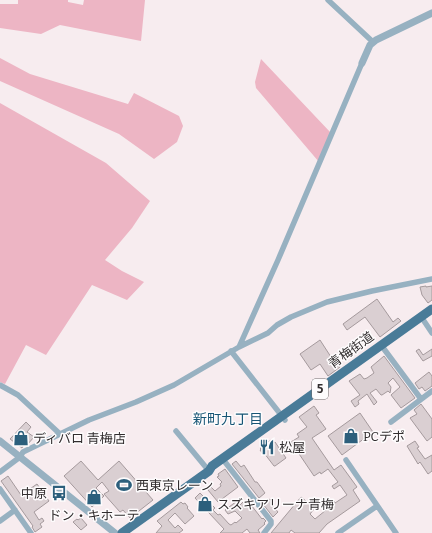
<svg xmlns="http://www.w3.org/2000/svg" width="432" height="533" viewBox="0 0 432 533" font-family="Bitter,'Noto Sans JP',serif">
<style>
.green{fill:#edb5c4}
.building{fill:#dacfd2;stroke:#a59a9d}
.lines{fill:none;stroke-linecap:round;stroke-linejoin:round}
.minor{stroke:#97b1c1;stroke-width:5.5}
.tertiary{stroke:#97b1c1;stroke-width:7}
.primary{stroke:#497b98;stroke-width:9}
.labels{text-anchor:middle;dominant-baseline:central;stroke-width:3;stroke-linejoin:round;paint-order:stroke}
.shield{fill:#fefcfd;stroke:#6e6b6c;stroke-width:1}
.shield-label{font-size:12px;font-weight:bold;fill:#312d2e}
.street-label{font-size:13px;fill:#312d2e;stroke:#fefcfd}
.poi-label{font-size:13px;fill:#312d2e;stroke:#fefcfd;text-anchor:start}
.neighbourhood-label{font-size:14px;fill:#175575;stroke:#fefcfd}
</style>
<rect width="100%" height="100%" fill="#f7ecef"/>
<path class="green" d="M18,0H68V2L83,5L84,0H145L141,41L60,25L41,34L0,28V4H18Z
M0,58L30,74L128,104L134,93L179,116L183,126L177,142L154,159L119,134L0,81Z
M261,59L331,133L319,162L256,88L255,82Z
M0,103L106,163L150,201L132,228L105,260L122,271L144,282L127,300L92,285L46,355L26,345L5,384L0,382Z"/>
<path class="building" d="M426,286V287L432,286V300L428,303L422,295L420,287Z
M377,299L393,322L398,318L401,321L380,337L365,317L347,330L343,324Z
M320,340L331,357L333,356L340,367L328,376L320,364L311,370L300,354Z
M419,349L423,355L432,349V356L423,361L416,351Z
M384,356L415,398L401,408L391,395L400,387L393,378L388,383L391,387L390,393L388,391L382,395H381L376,389L370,393L377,402L374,405L367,394L358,401L359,404L355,407L351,401L360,395L349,381L360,374L364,379L367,378L374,373L371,367Z
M429,372L432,376V386L425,391L422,387L419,389L415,383Z
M421,404L432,419V437L427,441L410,418L417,414L414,410Z
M314,406L319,413L316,415L326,429L312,438L334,470L341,465L357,487L353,490L360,501L327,524L319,533H295L291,530L289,533H271L301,497L312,506L311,507L314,509L310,514L315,519L331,506L330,504L334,501L335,503L347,495L340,485L334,489L332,486L338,482L328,469L321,474L320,472L314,476L291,442L299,437L297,434L307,427L299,417Z
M360,413L373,432L342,455L328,436Z
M26,422L31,427L27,432L34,437L27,445L24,444L22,448L10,439Z
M271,440L273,443L275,442L286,458L275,466H274L264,453L263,454L260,450L261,449L260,448Z
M415,441L419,447L417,448L425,459L432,455V471L428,474L420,462L418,464L407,446Z
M81,461L98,480L119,461L153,500L130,518L123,510L120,512L104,494L109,491L102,482L96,488L104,496L92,507L64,476Z
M236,461L241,467L244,465L255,482H257L265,493L259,498L232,464Z
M225,469L238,487L218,502L208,490L211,487L215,491L221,486L220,484L222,482L217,477L219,476L218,474Z
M8,476L21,495L37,484L49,501L34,512L39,520L42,518L44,521L40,524L42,527L35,532L32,527L33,526L1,481Z
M200,493L215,508L213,510L218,515L220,514L229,524L231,525L235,522L236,523L242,518L235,511L228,514L225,510L237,501L240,505L243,502L245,504L248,501L262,519L263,518L266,521L264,523L265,524L258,530L260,533H250L247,529L242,533H220L224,529L195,498Z
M270,499L274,504L272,505L278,512L273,517L263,504Z
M181,502L183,504L185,503L188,507L187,508L194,516L185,524L175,513L168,520L175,528L178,525L183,530L179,533H156L162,526L157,521Z
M81,518L87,525L81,530L73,522L77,519L78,520Z"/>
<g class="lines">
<path class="minor" d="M328,0L373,42
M424,321L432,333
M239,347L278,260L362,63
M384,349L421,399
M231,351L285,420
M0,385L18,395L60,434
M391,422L432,391
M176,431L209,471
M346,460L396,533
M225,462L271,521V524L264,533
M0,472L20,457L23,452L89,420L136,402L174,385L239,347L268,333L277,325L291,317L327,302L372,291L432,279
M0,489L31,533
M0,521L15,510
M338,533L377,506"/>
<path class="tertiary" d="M362,63L370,45L376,40L432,13
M0,441L115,533"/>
<path class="primary" d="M122,533L209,471L212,466L432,309"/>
</g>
<defs>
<symbol id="shop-bare" viewBox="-9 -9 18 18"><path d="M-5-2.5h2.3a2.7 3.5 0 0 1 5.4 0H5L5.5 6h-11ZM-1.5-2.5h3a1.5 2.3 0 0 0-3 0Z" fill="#2c5f7c" stroke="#fefcfd" stroke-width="2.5" paint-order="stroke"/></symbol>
<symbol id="restaurant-bare" viewBox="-9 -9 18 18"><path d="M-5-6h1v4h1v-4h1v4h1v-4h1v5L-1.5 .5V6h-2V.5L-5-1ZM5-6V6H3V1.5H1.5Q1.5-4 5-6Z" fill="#2c5f7c" stroke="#fefcfd" stroke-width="2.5" paint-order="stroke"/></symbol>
<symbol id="stadium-bare" viewBox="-9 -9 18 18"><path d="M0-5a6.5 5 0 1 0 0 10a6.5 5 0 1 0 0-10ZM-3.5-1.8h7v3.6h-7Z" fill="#2c5f7c" stroke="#fefcfd" stroke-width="2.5" paint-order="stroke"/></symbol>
<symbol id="bus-bare" viewBox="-9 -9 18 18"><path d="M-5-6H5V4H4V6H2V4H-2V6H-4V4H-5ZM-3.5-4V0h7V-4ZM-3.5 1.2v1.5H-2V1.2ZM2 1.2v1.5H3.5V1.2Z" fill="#2c5f7c" stroke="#fefcfd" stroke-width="2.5" paint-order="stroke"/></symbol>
</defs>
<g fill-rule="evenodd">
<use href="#shop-bare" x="340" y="425" width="22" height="22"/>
<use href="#shop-bare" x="10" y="427" width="22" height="22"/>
<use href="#restaurant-bare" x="256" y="436" width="22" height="22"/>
<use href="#stadium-bare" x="113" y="474" width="22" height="22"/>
<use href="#bus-bare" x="48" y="482" width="22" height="22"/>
<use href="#shop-bare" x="83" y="486" width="22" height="22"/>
<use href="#shop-bare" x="194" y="493" width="22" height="22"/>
</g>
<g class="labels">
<rect class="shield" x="312" y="379" width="16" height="20" rx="3"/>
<g class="shield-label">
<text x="320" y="389">5</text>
</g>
<g class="street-label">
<text transform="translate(351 350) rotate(-36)">青梅街道</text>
</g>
<g class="poi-label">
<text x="363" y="436">PCデポ</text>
<text x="33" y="438">ディバロ 青梅店</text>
<text x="279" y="447">松屋</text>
<text x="136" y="485">西東京レーン</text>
<text x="47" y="493" text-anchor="end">中原</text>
<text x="217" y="504">スズキアリーナ青梅</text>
<text x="94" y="515" text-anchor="middle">ドン・キホーテ</text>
</g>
<g class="neighbourhood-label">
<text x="228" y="419">新町九丁目</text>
</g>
</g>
</svg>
